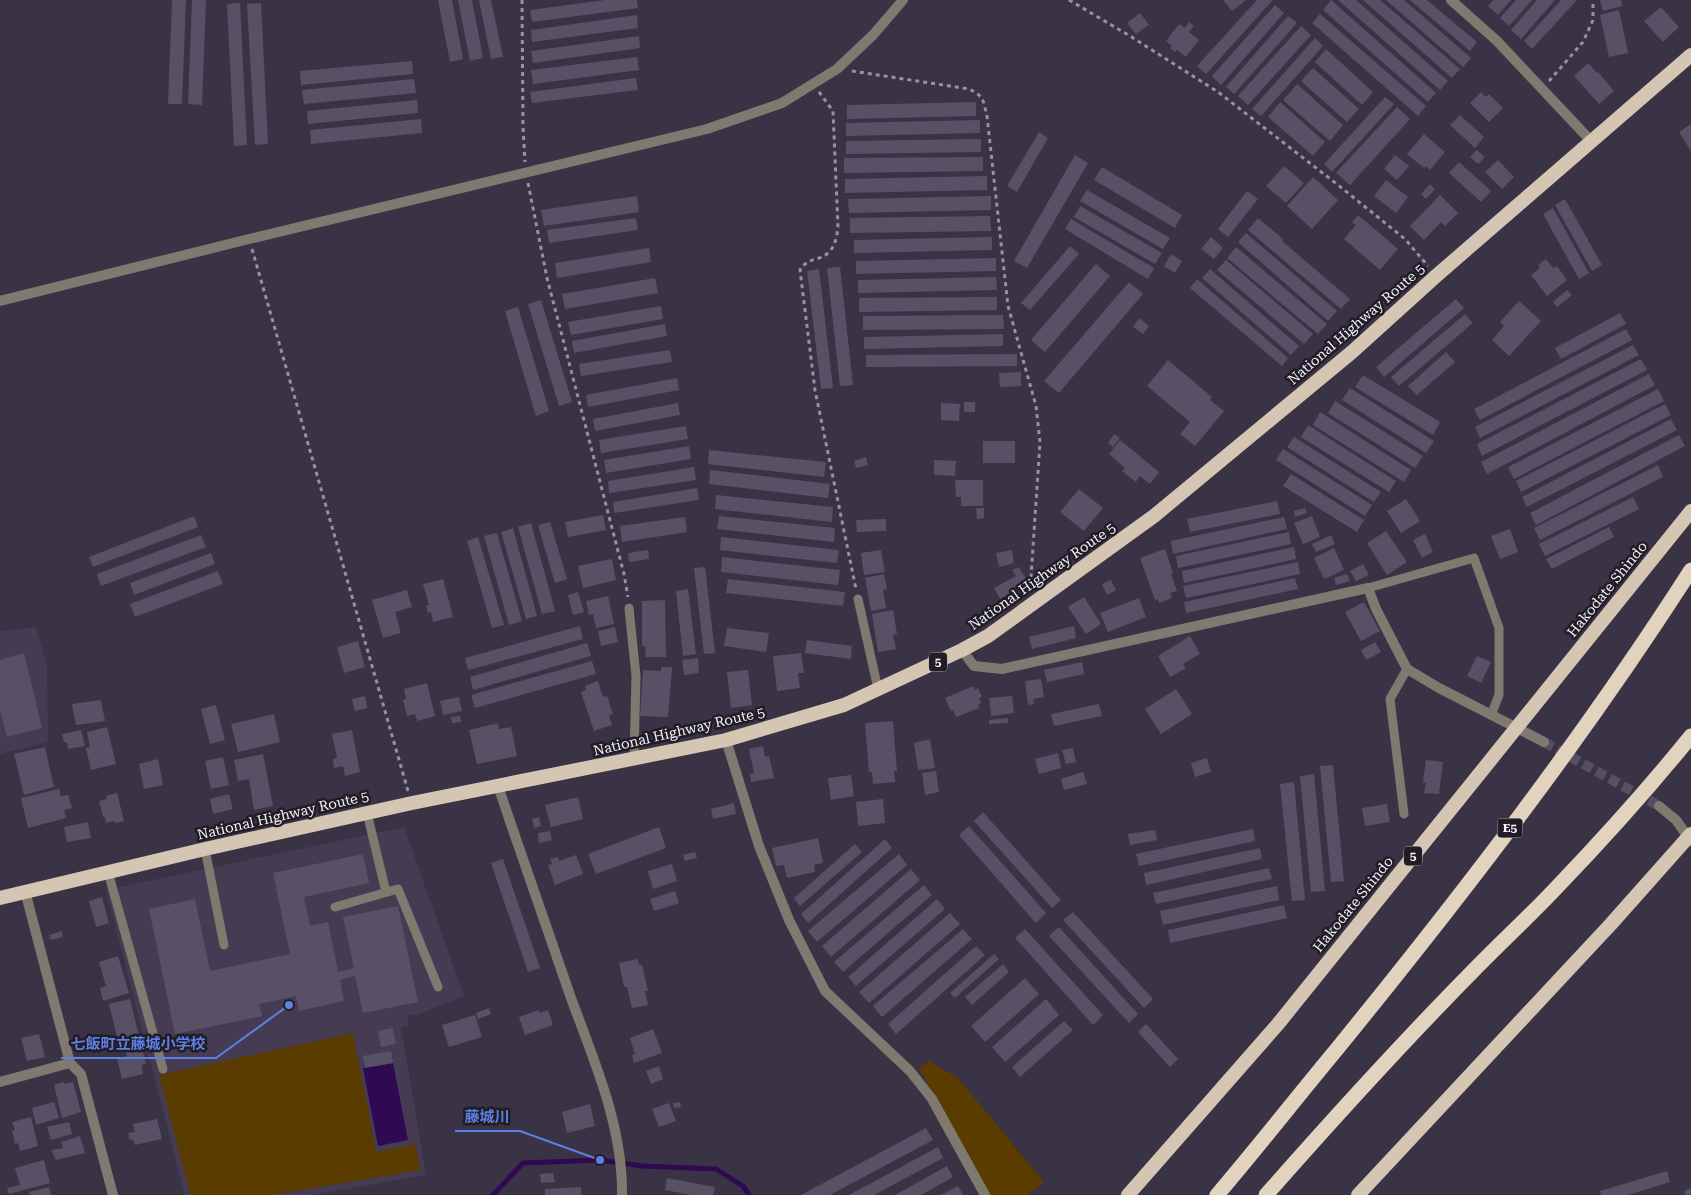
<svg xmlns="http://www.w3.org/2000/svg" width="1691" height="1195" viewBox="0 0 1691 1195" font-family="'Roboto Serif','Noto Sans JP',serif">
<style>
.built{fill:#453c54}
.green{fill:#5a3b00}
.water{fill:#2f0952}
.lines{fill:none;stroke-linecap:round;stroke-linejoin:round}
.stream{stroke:#2f0952;stroke-width:5}
.building{fill:#585165}
.minor-tunnel{stroke:#565061;stroke-width:10;stroke-dasharray:10 5;stroke-linecap:butt}
.path{stroke:#9791a1;stroke-width:3;stroke-dasharray:4 4;stroke-linecap:butt}
.service{stroke:#7f7970;stroke-width:9}
.minor{stroke:#7f7970;stroke-width:10}
.tertiary{stroke:#7f7970;stroke-width:10}
.trunk{stroke:#d4c6b3;stroke-width:14}
.motorway{stroke:#e2d3be;stroke-width:15}
.labels{text-anchor:middle;dominant-baseline:central;stroke-width:5;stroke-linejoin:round;paint-order:stroke}
.shield{fill:#201d25;stroke:#b5b1bc;stroke-width:1}
.shield-label{font-size:12px;font-weight:bold;fill:#f5f1fd}
.street-label{font-size:14px;fill:#f5f1fd;stroke:#201d25}
.leader{fill:none;stroke:#5e7fe3;stroke-width:2}
.callout-dot{fill:#5e7fe3;stroke:#201d25;stroke-width:2}
.callout-label{font-size:15px;text-anchor:middle;font-weight:bold;fill:#5e7fe3;stroke:#201d25;stroke-width:5;stroke-linejoin:round;paint-order:stroke}
</style>
<rect width="100%" height="100%" fill="#3a3346"/>
<path class="built" d="M36,627L47,667L48,742L0,754V631Z
M404,827L464,996L417,1015L407,1014L409,1026L401,1028L426,1175L313,1195H185L106,890Z"/>
<path class="green" d="M353,1033L376,1152L416,1144L420,1170L272,1195H193L190,1193L159,1075Z
M929,1061L958,1078L1044,1182L1028,1195H990L919,1068Z"/>
<path class="water" d="M393,1063L408,1140L378,1146L363,1068Z"/>
<g class="lines">
<path class="stream" d="M493,1195L523,1163L600,1160L642,1166L716,1169L743,1186L749,1195"/>
</g>
<path class="building" d="M172,0H186L182,104H168Z
M192,0H206L202,105L188,104Z
M438,0H452L463,59L450,62Z
M458,0H472L483,58L470,61Z
M479,0H491L503,57L491,59Z
M605,0H637L638,8L532,22L530,10Z
M1223,0H1246L1232,11Z
M1257,0H1273L1206,74L1197,66Z
M1331,0L1436,93L1428,102L1323,10Z
M1338,0H1356L1448,81L1440,90Z
M1363,0H1380L1460,69L1452,78Z
M1386,0H1404L1471,58L1463,67Z
M1410,0H1427L1477,42L1470,51Z
M1493,0H1511L1498,15L1488,6Z
M1516,0H1532L1509,26L1500,18Z
M1537,0H1555L1521,39L1511,30Z
M1561,0H1577L1532,49L1524,41Z
M1600,0H1621L1622,6L1603,11Z
M240,3L247,145L234,146L227,4Z
M261,3L268,144L255,145L247,4Z
M1275,5L1284,13L1221,85L1212,76Z
M1661,7L1679,27L1663,42L1644,21Z
M1619,10L1628,53L1609,57L1600,15Z
M1140,13L1149,25L1136,34L1127,23Z
M1320,14L1426,106L1418,116L1312,23Z
M637,15L638,28L532,42L531,30Z
M1288,16L1297,23L1234,94L1226,87Z
M1189,22L1194,26L1189,32L1199,40L1186,57L1177,50L1175,52L1170,48L1172,46L1166,41L1179,24L1185,28Z
M1301,26L1311,35L1248,105L1238,96Z
M639,36L640,48L533,63L531,51Z
M1315,38L1323,46L1261,116L1252,109Z
M1326,49L1373,92L1362,105L1315,62Z
M637,57L639,70L533,84L531,70Z
M412,61L413,74L301,85L300,71Z
M1588,63L1597,73L1598,72L1614,91L1599,104L1574,76Z
M1313,68L1359,109L1347,122L1301,81Z
M636,78L638,90L532,103L530,92Z
M414,79L416,93L304,104L302,90Z
M1297,84L1343,125L1330,141L1283,100Z
M1481,92L1486,97L1489,94L1503,108L1489,122L1470,103Z
M1385,97L1394,104L1332,172L1324,164Z
M417,100L418,113L308,124L307,111Z
M976,102V116L847,119V105Z
M1280,102L1325,142L1313,156L1268,117Z
M1397,107L1410,119L1350,185L1336,173Z
M1460,115L1484,137L1475,148L1450,125Z
M421,119L422,133L311,144L310,130Z
M980,120V133L846,136V123Z
M1691,124V151L1679,132Z
M1039,132L1048,138L1017,192L1007,186Z
M1424,134L1445,152L1430,170L1426,166L1424,168L1407,154Z
M981,139V152L846,154V141Z
M1477,150L1485,157L1478,164L1470,157Z
M1075,155L1088,163L1027,268L1014,261Z
M1395,155L1409,166L1397,180L1384,169Z
M983,157V171L844,173V158Z
M1498,160L1514,177L1502,189L1485,172Z
M1459,162L1491,191L1481,202L1449,173Z
M1284,166L1304,183L1286,203L1266,186Z
M1102,167L1182,215L1175,228L1094,180Z
M987,176V190L845,193V179Z
M1313,177L1338,200L1312,229L1287,206Z
M1386,180L1408,197L1396,213L1374,196Z
M1430,184L1435,189L1426,199L1421,194Z
M1087,190L1170,238L1163,249L1080,201Z
M1247,191L1258,199L1228,237L1218,229Z
M1440,195L1458,213L1445,226L1441,222L1424,240L1410,226Z
M637,196L639,212L544,226L541,210Z
M991,196V210L849,213L848,199Z
M1565,199L1602,265L1592,271L1555,205Z
M1080,206L1162,253L1155,264L1074,217Z
M1553,208L1589,273L1579,279L1543,214Z
M1358,215L1398,249L1380,270L1344,239L1356,225L1352,222Z
M990,216L991,231L850,233V218Z
M636,218L638,230L549,243L547,230Z
M1258,218L1283,239L1282,241L1350,299L1341,309L1248,230Z
M1071,219L1154,268L1148,279L1065,229Z
M1246,233L1337,311L1328,321L1238,242Z
M992,237V250L854,253V240Z
M1211,237L1223,248L1214,259L1201,249Z
M1070,246L1079,254L1030,310L1021,303Z
M1236,247L1327,324L1318,334L1227,258Z
M649,248L651,262L557,278L555,263Z
M1171,254L1182,261L1175,273L1164,266Z
M996,258V271L856,274V261Z
M1546,259L1553,268L1557,266L1567,280L1547,296L1531,275L1540,268L1538,265Z
M1226,260L1313,334L1304,344L1217,270Z
M1096,264L1110,276L1045,352L1031,340Z
M840,267L853,385L840,386L827,268Z
M819,269L833,388L821,389L807,271Z
M1210,269L1299,346L1291,355L1202,278Z
M996,277L997,290L858,293V280Z
M655,278L658,293L565,309L562,294Z
M1197,279L1288,358L1282,366L1190,288Z
M1129,282L1143,294L1059,393L1044,381Z
M1567,290L1572,295L1557,307L1553,302Z
M997,297V310L859,312V298Z
M1456,299L1464,308L1384,377L1376,367Z
M541,300L572,402L559,406L528,304Z
M1519,301L1541,321L1509,356L1492,340L1504,326L1500,322Z
M661,306L663,319L571,335L568,322Z
M518,307L549,411L536,416L505,311Z
M1620,313L1626,324L1561,359L1555,348Z
M1465,314L1473,323L1399,386L1391,377Z
M1003,315L1004,329L863,330V316Z
M1139,318L1149,326L1143,334L1133,327Z
M665,324L667,336L574,353L572,341Z
M1626,329L1632,340L1480,420L1474,409Z
M1003,334V346L864,349V337Z
M1633,345L1639,355L1480,438L1475,427Z
M670,350L672,362L581,376L579,364Z
M1446,352L1455,362L1417,395L1408,386Z
M1017,354V366L866,367V355Z
M1641,359L1647,370L1482,456L1477,444Z
M1168,360L1212,397L1210,400L1224,411L1195,446L1180,434L1190,422L1147,386Z
M1021,372V386L1000,387L999,373Z
M1649,374L1655,385L1487,474L1481,462Z
M1363,375L1440,422L1433,435L1355,387Z
M677,378L679,390L588,407L586,395Z
M1350,388L1434,441L1426,453L1342,400Z
M1658,389L1664,401L1514,479L1508,467Z
M1335,401L1423,456L1415,468L1328,413Z
M964,402H975V412H964Z
M678,403L680,415L595,431L593,419Z
M941,403L960,404L959,421L941,420Z
M1665,404L1671,415L1521,492L1516,481Z
M1320,412L1411,470L1404,482L1313,425Z
M1671,419L1677,430L1527,507L1522,497Z
M1308,425L1396,481L1389,492L1301,437Z
M686,426L688,439L601,453L599,440Z
M1114,434L1120,438L1113,447L1108,443Z
M1679,435L1685,446L1536,525L1530,513Z
M1294,437L1381,492L1374,502L1287,447Z
M1120,440L1159,472L1150,484L1140,476L1136,482L1122,471L1125,468L1109,454Z
M983,441H1015V463H983Z
M689,446L691,459L606,473L604,460Z
M1283,449L1372,505L1365,516L1276,460Z
M709,450L826,462L824,477L708,464Z
M866,457L868,465L856,468L854,461Z
M934,460L956,461L955,476L934,475Z
M1658,465L1663,477L1540,540L1534,528Z
M694,467L696,480L609,493L608,481Z
M710,470L830,484L828,498L709,484Z
M1291,474L1364,520L1357,532L1283,486Z
M955,480H983V506H961V497H956Z
M697,488L699,500L614,513L613,502Z
M1079,489L1103,508L1084,531L1060,512Z
M716,495L833,507L832,522L715,509Z
M1633,497L1639,509L1545,556L1539,544Z
M1406,499L1420,521L1401,533L1387,511Z
M1277,501L1280,514L1190,532L1187,519Z
M976,508H984V518L977,519Z
M1305,508L1307,513L1295,517L1294,511Z
M603,515L606,530L568,537L565,522Z
M194,516L198,527L93,567L89,557Z
M719,516L835,528L834,542L717,529Z
M1312,516L1320,537L1303,544L1294,523Z
M685,517L687,532L622,542L620,526Z
M1284,517L1287,529L1173,554L1171,541Z
M886,519V531L857,532L856,520Z
M550,522L567,579L555,583L538,525Z
M531,523L555,611L542,614L518,527Z
M1609,527L1614,537L1552,569L1546,559Z
M513,528L537,616L526,619L501,532Z
M1510,529L1518,552L1500,559L1491,536Z
M1386,531L1407,562L1387,575L1367,543Z
M1289,532L1291,544L1178,568L1176,556Z
M497,533L522,621L509,625L484,536Z
M1425,534L1433,552L1422,558L1413,540Z
M201,535L206,547L101,586L97,574Z
M1331,535L1335,544L1316,552L1312,544Z
M478,537L504,625L492,628L467,541Z
M721,537L839,550L837,563L720,550Z
M1294,547L1296,559L1184,583L1182,571Z
M1334,548L1344,570L1324,579L1314,558Z
M1165,549L1173,573L1171,574L1177,591L1170,593L1172,598L1159,603L1158,599L1155,600L1140,558Z
M648,550L649,559L629,562L628,553Z
M881,550L885,572L864,575L861,553Z
M1012,550L1014,563L999,567L996,553Z
M211,553L215,564L134,595L130,583Z
M722,557L840,570L838,585L721,572Z
M612,559L616,580L583,588L578,566Z
M1298,562L1300,574L1186,598L1183,586Z
M1363,564L1369,575L1356,581L1350,571Z
M705,567L715,653L704,654L694,568Z
M1019,567L1026,579L1020,582L1023,586L1000,599L994,588L1016,576L1012,570Z
M218,571L223,584L135,617L130,604Z
M884,574L887,589L883,590L886,608L871,611L865,578Z
M1347,574L1350,581L1336,585L1334,578Z
M1295,578L1298,589L1186,613L1184,602Z
M443,579L453,617L433,622L431,612L428,613L426,605H429L423,584Z
M728,579L845,592L843,606L726,593Z
M1111,580L1116,590L1107,595L1102,584Z
M688,589L696,654L683,656L676,591Z
M407,590L412,607L395,612L401,633L383,638L372,600Z
M578,592L584,612L573,615L568,595Z
M608,596L614,624L596,628L593,614L589,615L586,601Z
M1084,597L1101,624L1086,634L1068,607Z
M1139,598L1146,617L1108,632L1100,613Z
M665,600L666,657H646L645,646H642V601Z
M1364,602L1380,631L1361,641L1345,612Z
M893,610L897,634L893,635L896,649L878,652L872,614Z
M580,626L583,639L468,670L465,658Z
M1074,626L1076,638L1032,649L1029,637Z
M615,627L618,642L601,646L598,631Z
M727,628L769,633L766,652L724,646Z
M1190,636L1200,654L1183,664L1186,668L1170,677L1158,656Z
M807,640L852,646L851,659L805,653Z
M358,641L365,667L344,673L337,647Z
M1375,642L1381,652L1366,660L1361,650Z
M587,643L591,656L473,690L470,677Z
M24,653L42,728L7,737L0,711V660Z
M801,653L804,673H798L800,688L777,691L773,656Z
M1477,656L1491,662L1481,683L1467,676Z
M698,658L699,673L684,675L682,660Z
M592,661L596,674L475,708L471,695Z
M1082,662L1084,674L1047,682L1044,670Z
M661,667H672L668,717L640,716L643,670L661,671Z
M748,670L752,705L731,708L727,672Z
M1041,679L1044,697L1033,699L1034,704L1028,705L1025,681Z
M598,681L603,697L607,696L613,714L609,715L612,725L594,731L581,692L586,690L585,686Z
M427,683L435,716L417,721L415,714L407,716L403,700L406,699L404,689Z
M973,686L975,690L978,688L982,697L979,698L981,703L978,705L979,708L956,717L953,710L951,711L945,698Z
M1176,689L1192,714L1161,734L1145,709Z
M365,696L367,708L355,711L352,699Z
M1012,696L1014,713L991,716L989,698Z
M459,697L462,711L443,715L440,701Z
M101,700L105,721L76,725L72,704Z
M1099,704L1102,716L1054,726L1051,714Z
M216,705L225,740L210,744L201,709Z
M274,714L280,742L238,752L231,724Z
M460,716L461,722L452,723L451,717Z
M1008,718V723L989,724V720Z
M893,721L897,771H894L895,782L873,784L872,772H869L865,723Z
M498,723L499,729L511,727L517,756L477,764L469,730Z
M107,727L116,764L91,770L86,748L90,747L87,732Z
M81,730L85,746L68,749L67,742H64L62,734Z
M352,730L360,772L345,776L343,766L334,768L333,759L337,758L332,734Z
M930,739L935,768L918,770L914,743Z
M763,746L765,757L769,756L774,778L751,782L750,774L754,773L749,749Z
M45,747L54,787L24,795L14,754Z
M1073,748L1076,762L1066,764L1062,750Z
M1058,753L1061,768L1039,774L1035,759Z
M263,754L273,806L254,810L249,779L238,781L234,760Z
M223,757L229,785L211,789L205,761Z
M1207,758L1211,772L1195,777L1191,763Z
M158,759L163,785L144,789L139,764Z
M1426,760L1443,762L1439,794L1424,793L1426,783H1423Z
M1333,765L1344,881L1331,882L1320,766Z
M936,771L939,792L925,795L922,773Z
M1083,772L1087,784L1064,790L1061,779Z
M1314,774L1325,891L1311,892L1300,776Z
M851,775L854,796L831,800L828,778Z
M1294,782L1305,900L1292,901L1280,784Z
M59,789L61,796L68,795L72,808L64,810L66,818L28,828L21,798Z
M117,793L124,821L115,823L114,821L106,823L105,817H103L99,801L107,799L106,796Z
M229,794L233,809L213,814L210,799Z
M578,797L583,819L551,827L545,805Z
M883,799L885,823L858,826L856,802Z
M734,803L736,814L713,819L711,809Z
M1387,804L1390,822L1365,826L1362,808Z
M983,812L1061,900L1052,908L974,821Z
M539,817L541,826L534,828L532,819Z
M88,822L91,838L67,842L64,827Z
M969,826L1046,913L1036,923L959,835Z
M659,827L666,848L596,874L588,854Z
M1253,829L1255,841L1139,866L1136,854Z
M1155,830L1157,840L1130,845L1128,834Z
M550,831L552,840L539,843L538,833Z
M818,838L823,863L814,865L815,872L787,878L784,865L776,866L772,848Z
M885,839L892,848L808,923L801,914Z
M855,844L862,852L800,906L794,898Z
M1260,848L1262,859L1146,885L1144,873Z
M695,852L697,858L685,861L683,855Z
M363,854L369,883L304,897L310,926L328,922L338,972L354,968L343,917L398,906L418,1002L363,1013L355,976L340,980L344,1001L299,1011L296,996L259,1004L262,1016L175,1034L149,909L195,899L210,971L290,954L273,873Z
M899,854L907,865L817,942L808,931Z
M576,855L583,874L555,885L548,865L552,864L550,859L558,857L559,861Z
M503,859L540,968L528,972L491,863Z
M672,864L677,881L653,889L648,871Z
M1269,868L1272,879L1156,904L1153,893Z
M911,869L920,880L831,957L822,946Z
M924,885L932,895L843,972L834,962Z
M1277,886L1279,900L1163,925L1160,911Z
M675,891L679,903L654,911L650,899Z
M102,897L109,923L96,927L89,901Z
M937,899L945,909L856,986L848,977Z
M1284,905L1287,918L1170,943L1168,930Z
M1073,912L1153,999L1144,1008L1063,920Z
M950,913L960,924L869,1003L859,992Z
M1059,927L1138,1014L1129,1023L1049,936Z
M963,929L972,939L882,1017L873,1006Z
M1025,929L1103,1015L1093,1025L1015,938Z
M62,931L63,937L51,940L49,935Z
M976,946L985,955L896,1034L888,1024Z
M994,954L999,959L955,998L950,993Z
M118,956L129,993L103,1001L100,988L106,986L99,962Z
M638,959L639,965H642L648,991H645L648,1005L632,1008L627,987H624L619,963Z
M1003,964L1009,972L972,1005L965,997Z
M1025,978L1039,994L985,1042L971,1026Z
M130,999L146,1064L142,1065L143,1074L122,1079L117,1059L127,1056L123,1040L118,1041L109,1004Z
M1046,999L1059,1015L1005,1062L992,1047Z
M489,1008L491,1014L478,1019L476,1013Z
M539,1010L540,1013L548,1010L553,1025L525,1035L519,1017Z
M475,1015L482,1037L449,1047L442,1025Z
M1064,1021L1073,1030L1020,1077L1012,1067Z
M1146,1024L1178,1059L1170,1067L1138,1032Z
M393,1028L396,1044L381,1047L378,1031Z
M653,1029L662,1053L634,1063L632,1055L635,1054L630,1038Z
M39,1034L45,1057L27,1061L21,1038Z
M391,1051L393,1063L365,1068L363,1056Z
M659,1066L663,1079L651,1084L646,1071Z
M64,1082L65,1084L73,1082L81,1112L62,1118L54,1085Z
M54,1102L59,1118L36,1125L32,1108Z
M680,1102L681,1107L674,1108L673,1103Z
M669,1103L676,1121L659,1127L652,1109Z
M590,1104L595,1126L567,1133L562,1112Z
M31,1117L38,1146L20,1151L18,1143L15,1144L12,1131L15,1130L12,1122Z
M157,1119L162,1139L135,1145L133,1139L130,1140L128,1133L135,1132L133,1124Z
M69,1122L72,1134L51,1140L47,1127Z
M926,1128L933,1140L830,1195H801Z
M80,1136L85,1153L56,1160L51,1150L63,1148L61,1142Z
M938,1147L943,1158L874,1195H849Z
M44,1160L50,1183L9,1194L7,1188L20,1185L15,1168Z
M947,1166L953,1177L921,1195H895Z
M1667,1171L1670,1182L1628,1195H1601L1600,1191Z
M553,1173L555,1182L541,1183L540,1174Z
M667,1178L715,1187L713,1195H691L665,1190Z
M958,1186L963,1195H941Z
M49,1187L51,1195H30L29,1192Z
M581,1187V1195H545V1189Z
M1691,1188V1195H1685L1684,1191Z"/>
<g class="lines">
<path class="minor-tunnel" d="M1544,742L1659,806"/>
<path class="path" d="M522,0L523,127L525,162
M1069,0L1130,36L1218,92L1333,181L1405,239L1428,266
M852,71L969,89C984,96 983,100 987,116L1008,306L1036,406L1040,442L1031,577L1036,585
M1549,81L1583,42L1593,20V0
M819,92L833,111L838,227C837,236 835,247 828,253C818,262 809,256 800,270L815,390L856,589
M528,183L547,278L624,574L628,597
M252,249L408,791"/>
<path class="service" d="M1368,588L1474,558L1499,628V695L1491,715
M858,599L878,689
M629,608L636,676L634,758
M367,813L386,892
M1404,814L1390,699L1407,669
M205,849L224,945
M108,872L163,1069
M335,907L398,889L438,987"/>
<path class="minor" d="M1451,0L1497,41L1592,142
M0,301L249,239L707,129L782,103L837,69L873,35L903,0
M962,650L974,666L1002,669L1368,588L1376,609L1407,669L1439,688L1544,742
M726,740L759,846L789,920L825,991L910,1071L932,1099L985,1195
M1659,806L1676,820L1691,841
M25,891L70,1063L81,1074L113,1195
M0,1082L70,1063"/>
<path class="tertiary" d="M498,786C522,857 547,928 571,998C594,1061 623,1126 622,1195"/>
<path class="trunk" d="M0,898L205,849L412,803L726,740L844,705L962,650L988,636L1154,516L1352,352L1436,276L1691,55
M1128,1195L1278,1024L1691,511
M1358,1195L1611,924L1691,834"/>
<path class="motorway" d="M1217,1195C1258,1147 1297,1097 1337,1049C1462,895 1584,737 1691,570
M1266,1195C1333,1119 1401,1044 1472,972C1500,943 1530,916 1558,886C1604,838 1649,788 1691,736"/>
</g>
<g class="labels">
<g class="shield">
<rect x="929" y="652.5" width="18" height="19" rx="4"/>
<rect x="1497.5" y="818.5" width="25" height="19" rx="4"/>
<rect x="1404" y="846.5" width="18" height="19" rx="4"/>
</g>
<g class="shield-label">
<text x="938" y="662">5</text>
<text x="1510" y="828">E5</text>
<text x="1413" y="856">5</text>
</g>
<g class="street-label">
<text transform="translate(1356 324) rotate(-41)">National Highway Route 5</text>
<text transform="translate(1042 576) rotate(-35)">National Highway Route 5</text>
<text transform="translate(1607 589) rotate(-51)">Hakodate Shindo</text>
<text transform="translate(679 731) rotate(-13)">National Highway Route 5</text>
<text transform="translate(283 815) rotate(-13)">National Highway Route 5</text>
<text transform="translate(1353 904) rotate(-51)">Hakodate Shindo</text>
</g>
</g>
<path class="leader" d="M289 1005L216 1058H61M600 1160L520 1131H455"/>
<g class="callout-dot">
<circle cx="289" cy="1005" r="5"/>
<circle cx="600" cy="1160" r="5"/>
</g>
<g class="callout-label">
<text x="138" y="1049">七飯町立藤城小学校</text>
<text x="487" y="1122">藤城川</text>
</g>
</svg>
